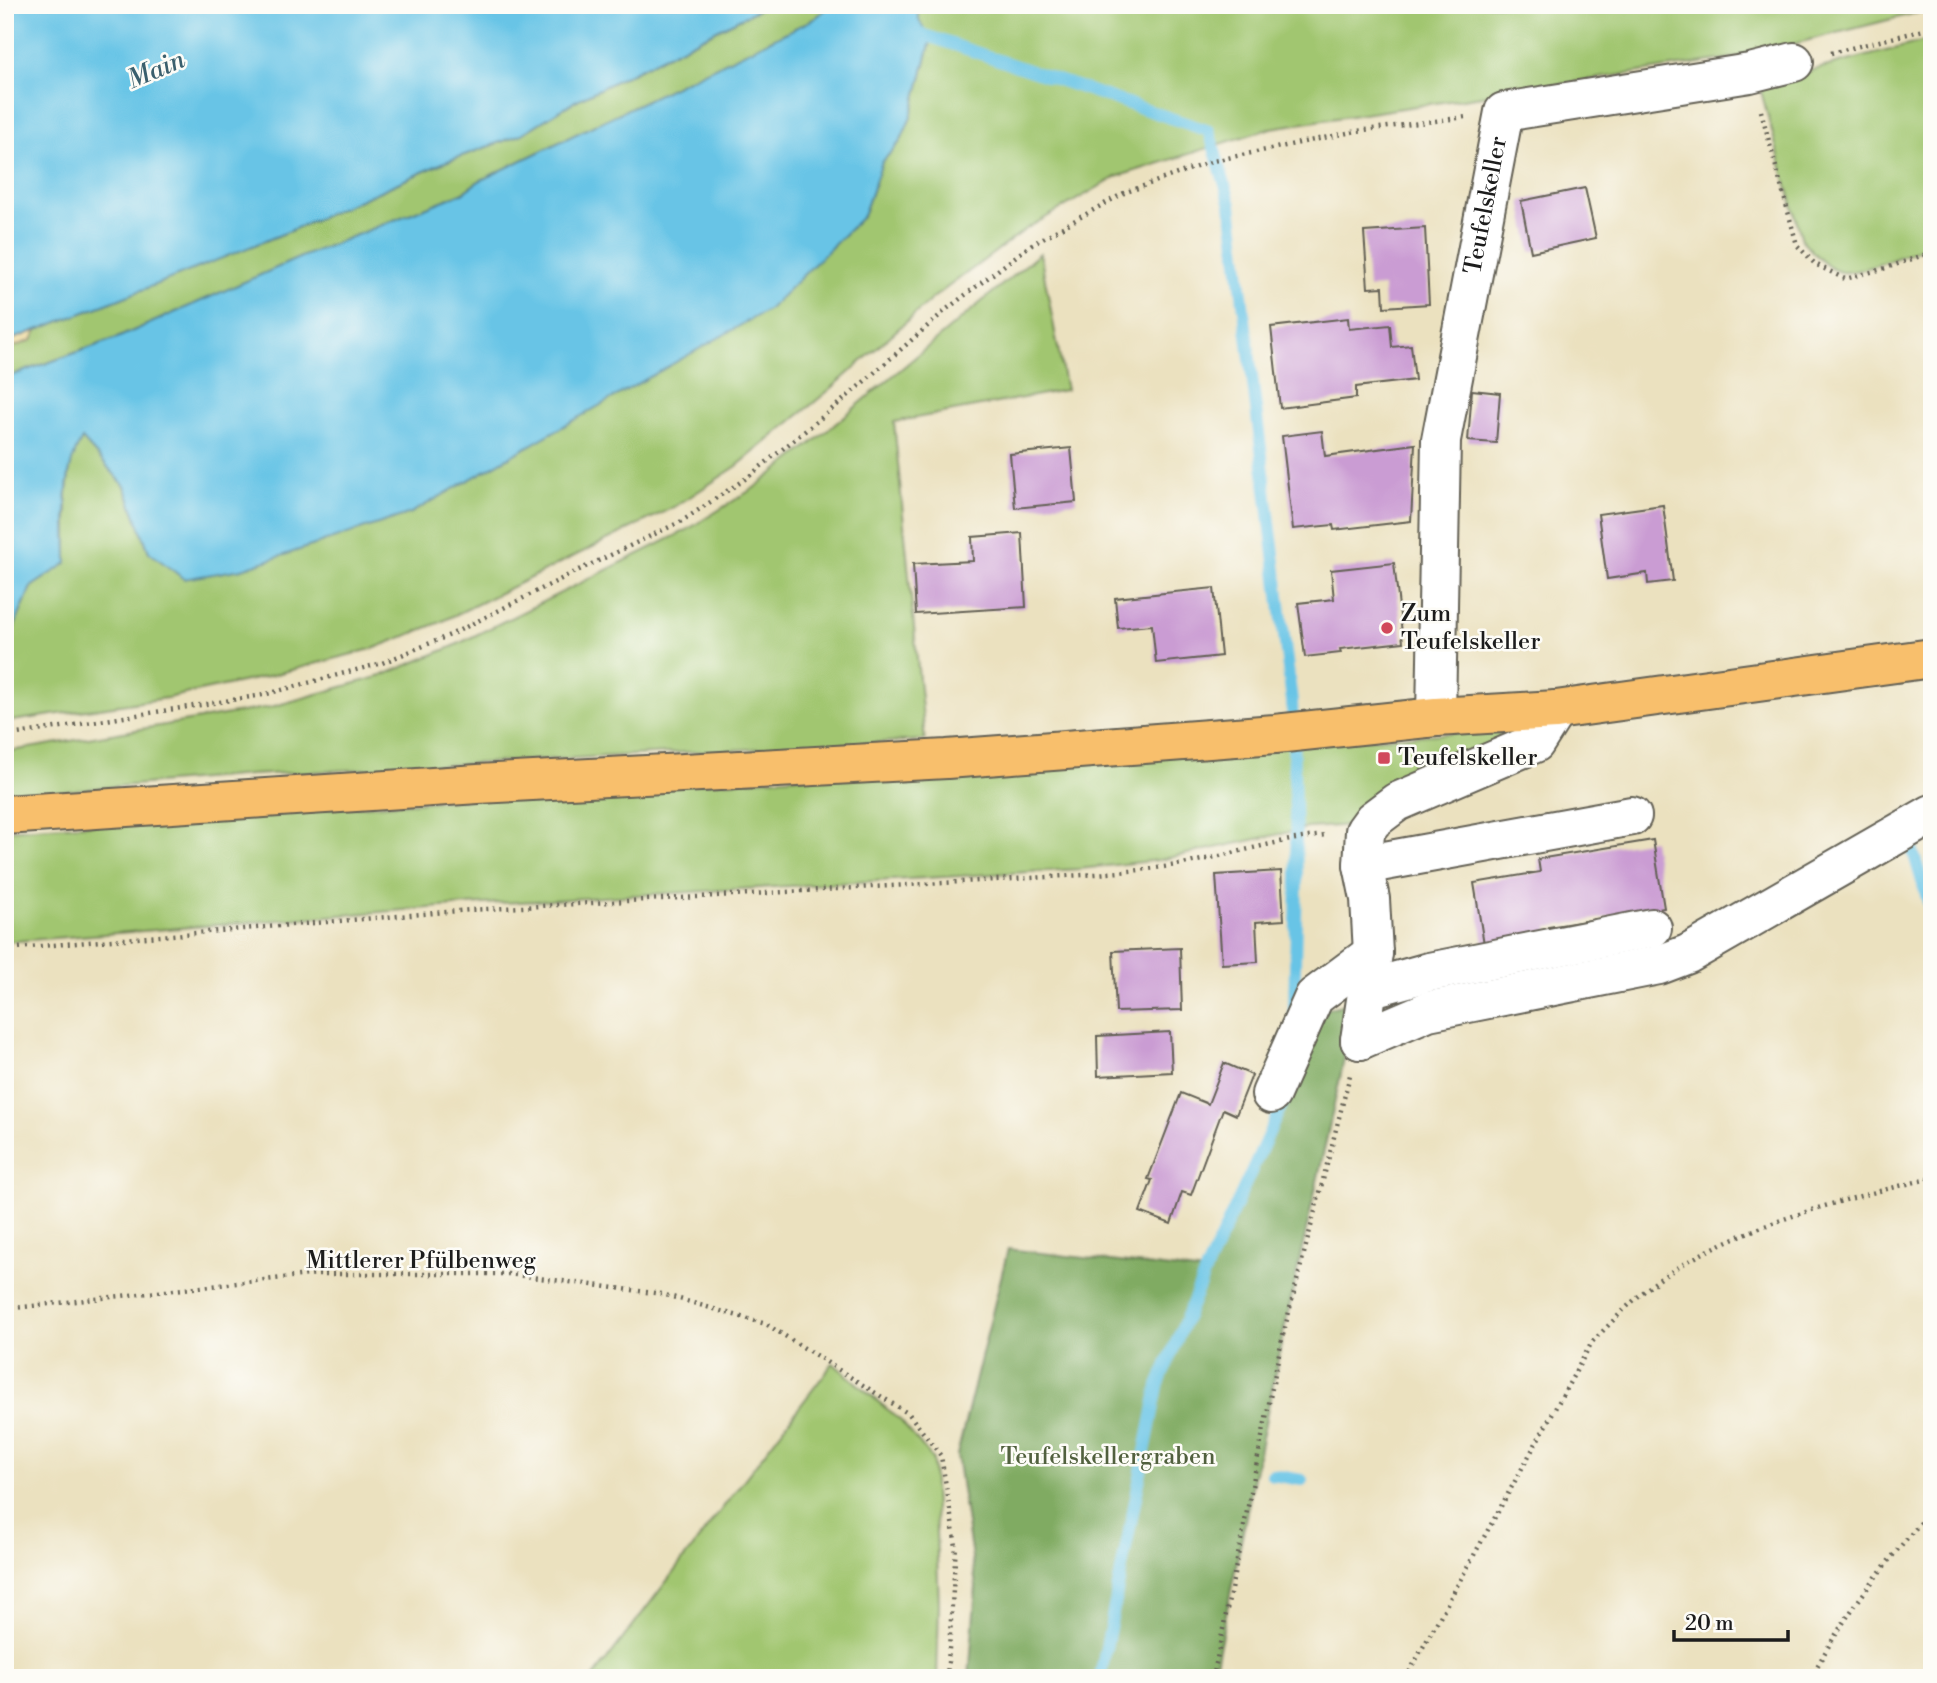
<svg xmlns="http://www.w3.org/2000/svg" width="1937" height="1683" viewBox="0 0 1937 1683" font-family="'Libre Bodoni',serif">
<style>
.green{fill:#a1c670;stroke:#5e7146;stroke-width:2}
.forest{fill:#80ab62;stroke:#4e643f;stroke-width:2}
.sand{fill:#eeda9e;stroke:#857b5d;stroke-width:2}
.water{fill:#68c4e6;stroke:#427081;stroke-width:2}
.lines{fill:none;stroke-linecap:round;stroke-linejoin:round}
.stream{stroke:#68c4e6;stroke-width:12}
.building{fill:#ca9cd3}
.minor-casing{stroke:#646155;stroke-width:42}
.major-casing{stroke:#646155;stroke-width:42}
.path{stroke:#646155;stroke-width:4.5;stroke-dasharray:2 5;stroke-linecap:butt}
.minor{stroke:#fff;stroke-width:38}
.major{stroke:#f8bf6c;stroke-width:38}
.poi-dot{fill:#d1495b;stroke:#fdfcf7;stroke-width:2.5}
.labels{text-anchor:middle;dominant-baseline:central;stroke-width:5;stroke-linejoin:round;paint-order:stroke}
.street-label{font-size:24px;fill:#1c1c1c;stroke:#fdfcf7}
.poi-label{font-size:24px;fill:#1c1c1c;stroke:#fdfcf7;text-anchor:start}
.park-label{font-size:24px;fill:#51603e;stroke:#fdfcf7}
.water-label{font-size:26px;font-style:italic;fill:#3a5f6d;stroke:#fdfcf7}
</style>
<rect width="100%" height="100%" fill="#fdfcf7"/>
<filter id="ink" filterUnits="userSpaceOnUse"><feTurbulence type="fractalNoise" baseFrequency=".0143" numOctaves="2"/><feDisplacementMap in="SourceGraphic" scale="14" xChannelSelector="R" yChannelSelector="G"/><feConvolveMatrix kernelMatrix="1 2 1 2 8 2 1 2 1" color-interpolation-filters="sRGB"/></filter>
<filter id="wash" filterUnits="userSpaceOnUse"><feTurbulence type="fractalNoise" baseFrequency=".00686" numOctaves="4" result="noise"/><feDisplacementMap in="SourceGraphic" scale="28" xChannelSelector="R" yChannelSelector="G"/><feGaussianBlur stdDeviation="1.57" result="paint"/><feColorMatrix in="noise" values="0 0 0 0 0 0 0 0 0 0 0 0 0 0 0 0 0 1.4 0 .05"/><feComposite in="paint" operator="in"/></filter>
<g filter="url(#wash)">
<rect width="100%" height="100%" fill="#ebe1bf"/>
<path class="green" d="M767,5H831L814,19L479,181L462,193L117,338L5,378V350L32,340L37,330L290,231L445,162L520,135L575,101Z
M915,5H1932V9L1746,56L1271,128L1116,177L1026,229L933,298L833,387L737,466L676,506L441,622L375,648L265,677L167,698L5,722V641L9,640L31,587L67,562V494L71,456L82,438L125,486L149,552L411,513L771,305L863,216L882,162L900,142L911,117L931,41L919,22Z
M1932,39V245C1912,251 1859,275 1841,272C1826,269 1812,251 1802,240L1759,84Z
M1040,253L1066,390L894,422L925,740L250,775L5,796V752L271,707L381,676L454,646L687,530L754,488L816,440Z
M1501,730L1494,748L1353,825L1308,828L1159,860L1080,869L467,905L5,942V830Z
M833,1363L901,1421L933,1460L939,1604L937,1678H593Z"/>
<path class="forest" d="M1357,1001L1282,1340L1213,1678H969L976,1586L957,1455L1008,1249L1205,1272L1292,1082L1293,1017Z"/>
<path class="sand" d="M37,330L32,340L5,350V342Z"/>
<path class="water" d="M5,5H767L575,101L520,135L445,162L290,231L112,302L5,342Z
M831,5H915L920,22L931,40L911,117L900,142L882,162L863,216L769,309L411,513L242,569L184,579L149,552L125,486L82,439C60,474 67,522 67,563L31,587L9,640L5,641V378L117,338L301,257L462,193L479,181L814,19Z"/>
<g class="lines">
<path class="stream" d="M913,31L1209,131L1231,205L1292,701L1297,876L1294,1012
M1909,838L1932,915
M1272,1475L1302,1480
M1100,1678L1158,1386L1206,1270L1285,1098"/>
</g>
<g id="blocks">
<path class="building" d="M1585,188L1596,238L1531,252L1521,201Z
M1425,228L1429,304L1384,307L1383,287L1368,288L1364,232Z
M1348,318L1349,329L1390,325L1392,347L1411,345L1415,380L1356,387V398L1280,408L1271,327Z
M1472,390L1500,393L1496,443L1468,441Z
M1322,431L1325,456L1415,444L1411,521L1334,530L1333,525L1293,529L1282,436Z
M1071,448L1076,502L1015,508L1010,454Z
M1663,505L1673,581L1648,584L1647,573L1607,579L1598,514Z
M1022,533L1026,607L916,614L913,564L973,561L972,537Z
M1394,563L1403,642L1340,649L1341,653L1305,657L1298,603L1334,599L1331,570Z
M1214,588L1221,656L1156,663L1152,625L1118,628L1115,598Z
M1653,840L1664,908L1548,927L1549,933L1484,944L1474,883L1540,872L1538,859Z
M1281,871L1284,920L1256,922L1258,962L1222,964L1216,875Z
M1180,948L1182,1010L1116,1012L1113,951Z
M1170,1032L1172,1072L1098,1076L1097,1036Z
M1224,1063L1252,1075L1236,1115L1223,1109L1191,1195L1182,1192L1171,1224L1140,1212L1152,1180L1148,1179L1181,1093L1208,1104Z"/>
</g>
</g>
<g filter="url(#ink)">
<use href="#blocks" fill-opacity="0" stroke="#646155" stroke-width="2"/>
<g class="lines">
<defs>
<g id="minor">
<path id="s1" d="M1436,717L1441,440L1504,112L1750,73L1794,62"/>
<path d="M1363,865L1632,816"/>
<path d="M1368,989L1429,972L1652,928"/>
<path d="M1360,1040L1428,1011L1659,965L1688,954L1932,814"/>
<path d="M1360,1040L1373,953L1370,899L1363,865L1365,831L1373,820L1397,802L1535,743L1556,710"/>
<path d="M1271,1094L1314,997L1373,953"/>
</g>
<path id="major" d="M5,815L478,784L947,759L1275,734L1436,717L1556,710L1932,658"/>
</defs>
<use href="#minor" class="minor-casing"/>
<use href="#major" class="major-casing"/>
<path class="path" d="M1831,53L1932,28
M1761,111L1797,245L1815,264L1845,279L1886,268L1932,252
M5,736L263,695L382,663L450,635L577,571L682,521L748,477L842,401L947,309L1032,244L1124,193L1213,161L1357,131L1466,117
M5,949L470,910L1083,875C1122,872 1160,869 1197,861C1241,852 1281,839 1326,835
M5,1309L318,1274H508L662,1294L766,1324L909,1414L941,1456L956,1546L947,1678
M1213,1678L1282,1339L1350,1075
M1406,1678L1592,1342C1617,1317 1642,1289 1672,1271C1747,1223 1846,1199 1932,1178
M1811,1678C1843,1616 1886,1561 1932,1510"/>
<use href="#minor" class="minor"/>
<use href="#major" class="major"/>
</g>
</g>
<g class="poi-dot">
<circle cx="1387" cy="628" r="7"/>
<rect x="1377" y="751" width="14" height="14" rx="3.5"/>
</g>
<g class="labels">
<g class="street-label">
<text stroke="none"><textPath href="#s1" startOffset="516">Teufelskeller</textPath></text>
<text x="421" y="1261">Mittlerer Pfülbenweg</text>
</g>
<g class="poi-label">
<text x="1401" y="614">Zum<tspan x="1401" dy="28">Teufelskeller</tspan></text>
<text x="1398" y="758">Teufelskeller</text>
</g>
<g class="park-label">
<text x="1108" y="1457">Teufelskellergraben</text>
</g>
<g class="water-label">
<text transform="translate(156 70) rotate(-23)">Main</text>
</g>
</g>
<rect width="1937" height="1683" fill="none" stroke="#fdfcf7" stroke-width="28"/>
<path d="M1674 1630v10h114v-10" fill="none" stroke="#1c1c1c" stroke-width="3.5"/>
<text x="1685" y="1630" font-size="21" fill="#1c1c1c" stroke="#fdfcf7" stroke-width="5" paint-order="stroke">20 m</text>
</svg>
